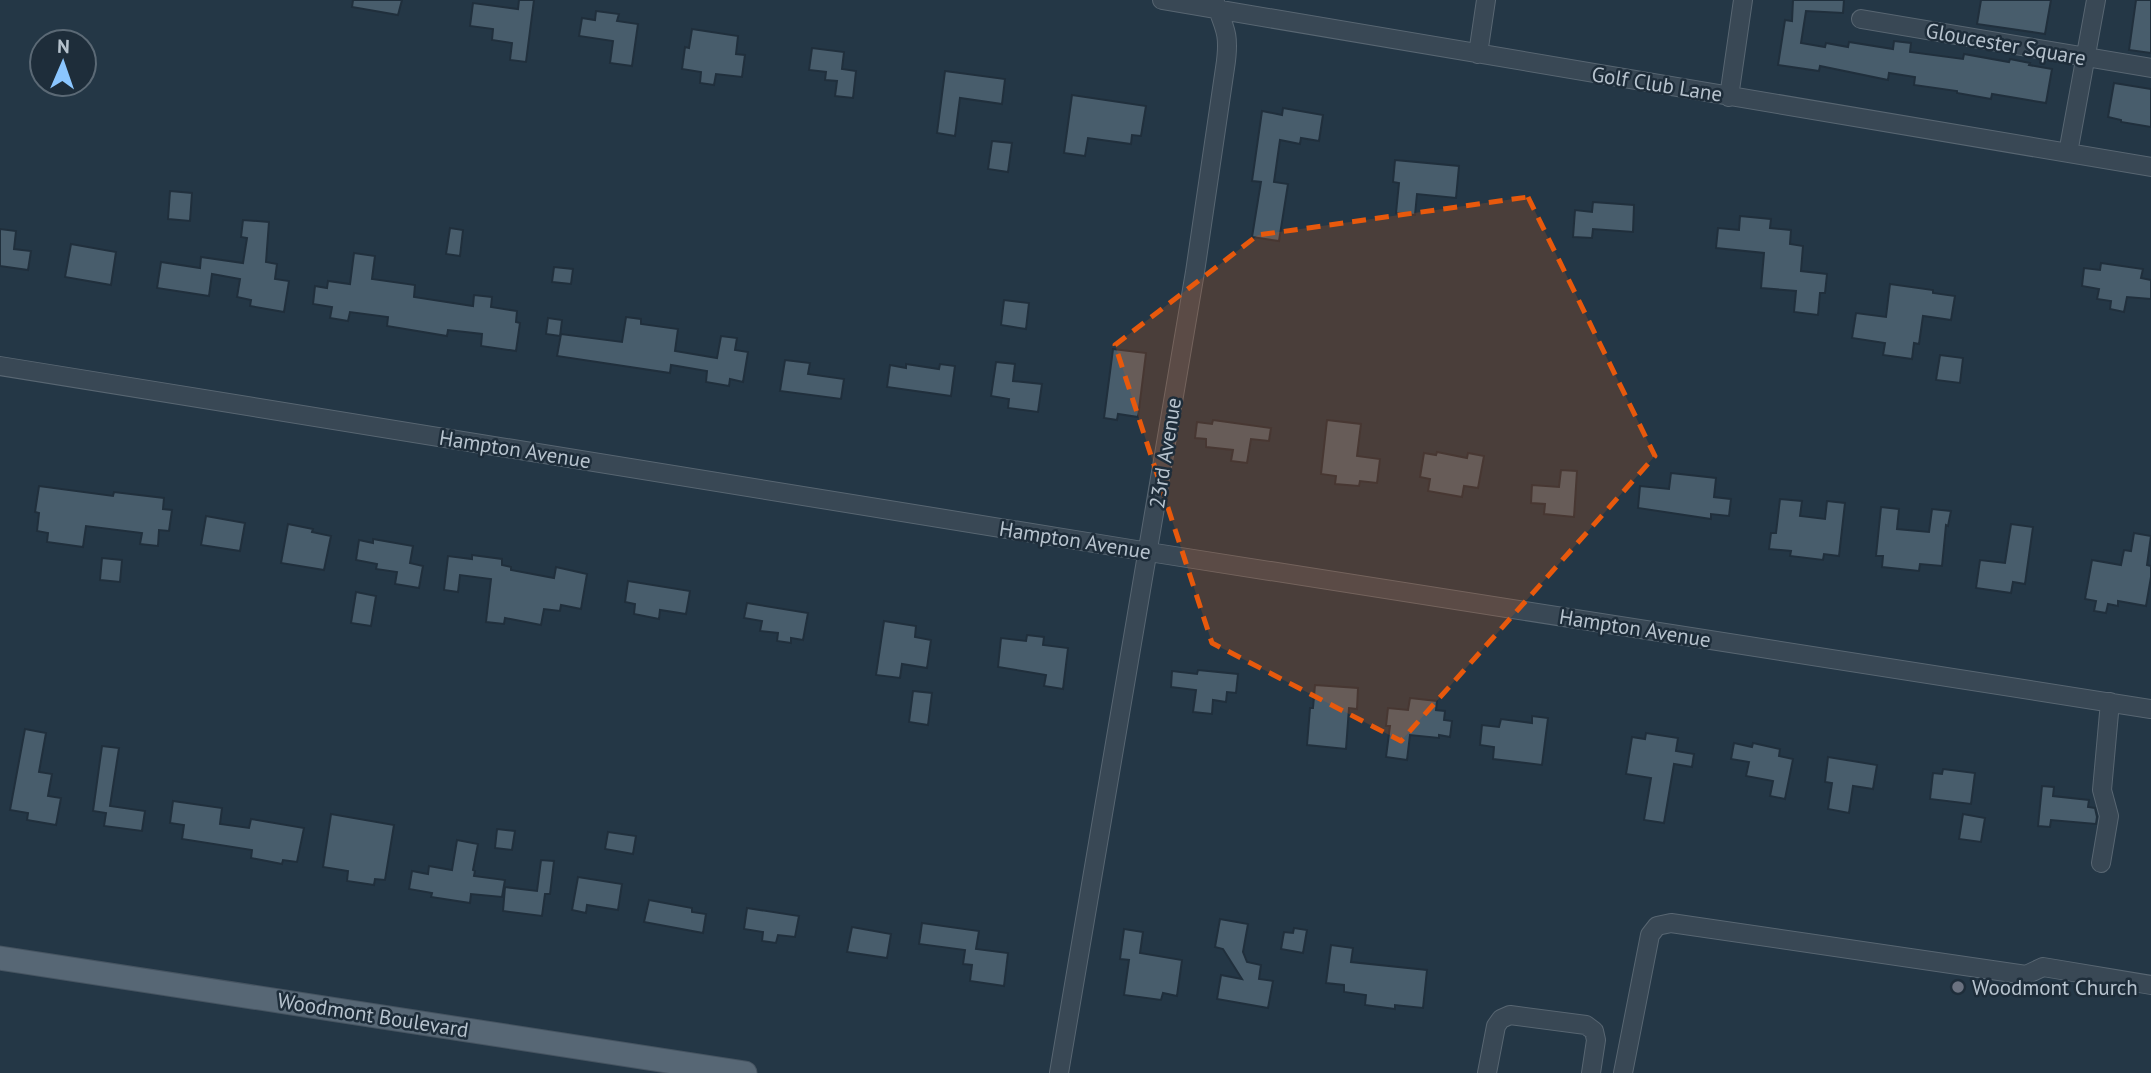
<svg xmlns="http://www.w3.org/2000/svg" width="2151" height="1073" viewBox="0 0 2151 1073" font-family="'PT Sans',sans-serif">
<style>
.building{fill:#485d6c;stroke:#202f3c;stroke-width:2}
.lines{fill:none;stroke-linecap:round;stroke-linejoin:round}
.minor-casing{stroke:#586672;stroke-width:20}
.major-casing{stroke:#465461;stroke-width:25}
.minor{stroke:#394855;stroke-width:18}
.major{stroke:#576775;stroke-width:23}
.marked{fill:#e8590c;fill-opacity:0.2;stroke:#e8590c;stroke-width:5;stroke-dasharray:14 9;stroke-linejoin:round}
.worship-dot{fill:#6b7280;stroke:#1e2d3a;stroke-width:2.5}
.labels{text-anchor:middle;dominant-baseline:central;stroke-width:5;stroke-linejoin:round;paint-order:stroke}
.street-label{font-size:21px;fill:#b7c3ce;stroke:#1e2d3a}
.poi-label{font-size:21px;fill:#b7c3ce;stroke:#1e2d3a;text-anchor:start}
</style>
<rect width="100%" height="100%" fill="#243746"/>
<path class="building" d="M353,0H402L398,15L352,7Z
M519,0H534L526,62L510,60L512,43L492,40L493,29L470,26L473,3L518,9Z
M1793,0H1844L1843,13L1806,11L1801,43L1825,47L1826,43L1848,47L1849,42L1893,49L1894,41L1911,43L1910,52L1963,59L1964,54L2009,62L2010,59L2030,63L2029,65L2052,69L2046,103L1992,94L1991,99L1957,93V91L1914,85L1915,77L1889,73L1888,80L1820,66L1819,71L1778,65L1785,20L1792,21Z
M1981,0H2051L2045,34L1977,24Z
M2136,0H2151V53L2129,50Z
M596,11L619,14L617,21L638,24L632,66L610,63L613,41L579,36L582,18L595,20Z
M692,29L738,36L736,54L745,55L742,77L716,74L714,85L700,83L701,72L682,69L685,47L689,48Z
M812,48L844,52L842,69L856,71L853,98L835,96L837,81L825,80L826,72L809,70Z
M945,71L1005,79L1002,104L960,98L955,136L937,133Z
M2114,83L2151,89V127L2121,122V120L2108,117Z
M1072,95L1146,106L1141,136L1132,135L1131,144L1088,138L1085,156L1064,153Z
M1283,108L1323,115L1319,141L1301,138L1300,144L1280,140L1274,182L1288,184L1279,241L1252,237L1261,182L1252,181L1262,111L1282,115Z
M992,141L1012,143L1008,172L988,169Z
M1395,160L1459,166L1456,198L1417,194L1415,215L1396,213L1399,183L1393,182Z
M170,191L192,193L190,221L168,219Z
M1593,202L1634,205L1633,232L1593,229L1592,238L1573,237L1575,210L1592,212Z
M1740,216L1771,219L1770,228L1791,230L1790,244L1803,246L1801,271L1827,274L1825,293H1820L1818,315L1794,312L1796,291L1761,288L1764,253L1716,248L1718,228L1739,230Z
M243,220L269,222L266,262L277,264L275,279L289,281L284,312L250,306L251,300L237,297L240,279L212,274L209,296L157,288L161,262L200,268L201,257L243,263L247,238L241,237Z
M450,228L463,230L460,256L446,254Z
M0,229L16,231L14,249L31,251L28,270L0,266Z
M71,244L116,252L111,285L65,277Z
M354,253L375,256L372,279L415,285L414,297L473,306L474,295L492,297L491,307L517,311L516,322L520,323L516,351L481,346L482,334L448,330L447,336L387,326L388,317L350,312L348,321L330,318L332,307L313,304L315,286L327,288L328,281L350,284Z
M2101,263L2143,269L2141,278L2151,280V299L2127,297L2124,312L2110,309L2111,301L2097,299L2099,289L2082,286L2084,268L2100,270Z
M554,267L573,269L571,284L552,282Z
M1890,284L1933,290V293L1955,296L1951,320L1923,316L1919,344L1914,343L1912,359L1883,355L1885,343L1852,338L1856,313L1886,317Z
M1004,300L1029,303L1026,329L1001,325Z
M626,317L641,319V324L678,329L675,351L717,358L721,336L737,338L735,350L748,352L743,382L730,379L729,386L706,382L707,371L671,365L670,373L557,356L561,334L622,342Z
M548,318L562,320L560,336L546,334Z
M1113,349L1146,353L1138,417L1118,414L1117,420L1104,418Z
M1940,355L1963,358L1960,383L1936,380Z
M785,360L810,363L808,374L844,379L841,399L780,391Z
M996,362L1015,364L1013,381L1042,384L1038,412L1008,408L1009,399L991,396Z
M906,364L939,369L940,364L955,366L951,396L887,387L890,365L906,368Z
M1213,420L1271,428L1269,441L1251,439L1247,463L1231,461L1233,450L1206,447V439L1195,438L1197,422L1212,424Z
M1327,420L1361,424L1357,456L1380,459L1377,483L1360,481L1359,486L1335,484L1336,476L1321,474Z
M1437,452L1467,458L1468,453L1484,456L1478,488L1464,486L1462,497L1428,491L1430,479L1420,477L1424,453L1436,455Z
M1561,470L1577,471L1574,517L1544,514L1545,504L1531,503L1532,485L1559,487Z
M1671,473L1716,478L1714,497L1731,499L1729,516L1711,514V519L1638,508L1640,486L1669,489Z
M39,486L113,496L114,492L164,498L163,509L172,510L169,531L159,530L158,546L140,544L142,533L86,526L83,547L47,542L48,533L37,531L39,513L35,512Z
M1780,499L1802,501L1800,516L1825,519L1827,501L1845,503L1839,556L1824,554L1823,560L1790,556L1791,551L1769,549L1771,533H1776Z
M1881,507L1899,509L1897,529L1929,532L1932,509L1951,511L1948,526L1946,525L1942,566L1920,564L1919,571L1882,567L1883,556H1876Z
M206,516L245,523L240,551L201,545Z
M288,524L313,529L312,532L331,536L324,570L281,563Z
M2011,524L2033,527L2025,584L2013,582L2011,593L1976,588L1980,560L2005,563Z
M2134,533L2151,536L2147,565L2151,566V577L2146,606L2118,601V606L2108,604L2106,613L2094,611L2096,601L2085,599L2092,560L2121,565L2124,550L2131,551Z
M373,539L413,546L410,563L423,566L419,588L395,584L397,572L376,569L377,564L356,560L359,540L373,543Z
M472,555L502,559V565L511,567V570L554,578L556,567L587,574L581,609L561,605L560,611L544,609L541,625L505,618L504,624L486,622L491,579L460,575L458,592L444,590L448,556L472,559Z
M102,558L122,560L120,582L100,580Z
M628,581L690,591L686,614L660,610L659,619L634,614L635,604L625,602Z
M356,592L376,596L371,626L351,623Z
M747,603L808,613L803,640L791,638V643L777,641L778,633L760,631L762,621L744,618Z
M884,621L916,626L915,637L931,640L927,668L902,664L900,678L876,675Z
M1027,635L1044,637L1043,645L1068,648L1063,689L1044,686L1046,675L998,667L1001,638L1026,641Z
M1198,670L1238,674L1236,693L1227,692L1226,702L1213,700L1212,714L1193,712L1196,690L1171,687L1172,671L1197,674Z
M1315,685L1358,688L1357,709L1349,708L1346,749L1307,745L1310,708H1313Z
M913,691L932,693L928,725L909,722Z
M1410,698L1437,701L1436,710L1445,711L1444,720L1452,721L1450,737L1439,735V738L1410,735L1407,760L1386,757L1390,726H1386L1388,708L1408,710Z
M1532,716L1548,718L1542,765L1493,759L1494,747L1480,745L1482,725L1499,727L1501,719L1532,723Z
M25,729L46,733L39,772L52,774L48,796L61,798L56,825L27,820L28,813L10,810Z
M1646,733L1678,738L1676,751L1694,754L1692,767L1674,764L1664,823L1644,820L1651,778L1626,774L1632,737L1645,739Z
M1734,743L1752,747L1753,743L1780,749L1779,756L1793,759L1785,799L1770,796L1773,781L1746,776L1749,762L1731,759Z
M102,746L119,748L110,806L145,811L142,831L104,826L106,813L93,811Z
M1828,757L1877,765L1873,789L1853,786L1849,813L1828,809L1832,783L1825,782Z
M1943,769L1975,773L1971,804L1930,799L1933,773L1942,774Z
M2042,786L2054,787L2053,796L2089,800L2088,807L2095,808L2097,817L2096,824L2051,820L2050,827L2038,826Z
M173,801L222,808L220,824L249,828L251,819L304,828L297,862L283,860L282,864L251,858L252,850L182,839L184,825L170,823Z
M331,814L394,825L385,880L375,879L374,885L347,881L348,871L323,867Z
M1963,814L1985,818L1981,842L1959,839Z
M497,829L515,831L512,850L495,848Z
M608,832L636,836L633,854L605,849Z
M457,840L478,844L473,870L475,871L474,876L505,880L502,897L471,894L470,903L431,897L432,893L409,889L412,871L428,874L429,866L452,870Z
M541,860L554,861L550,894H545L542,916L503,911L505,887L537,891Z
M578,877L622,884L618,910L587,905L586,913L572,910Z
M649,900L692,908V912L706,914L703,933L644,922Z
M747,908L799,916L795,937L778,935L776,943L762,941L763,932L744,929Z
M1220,919L1248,924L1243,952L1247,962L1261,965L1259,979L1273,981L1268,1008L1217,999L1221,975L1242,979L1223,949L1215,947Z
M922,923L979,931L976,949L1008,953L1004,986L970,981L972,965L963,964L965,950L919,944Z
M852,927L891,934L887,958L847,952Z
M1294,928L1307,930L1303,953L1281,949L1284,932L1293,933Z
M1124,929L1143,932L1140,953L1182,960L1177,996L1163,993L1161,1000L1124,995L1129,960L1120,959Z
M1331,945L1353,948L1351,962L1427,970L1423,1008L1395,1005V1009L1365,1005L1366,995L1344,992V985L1326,983Z"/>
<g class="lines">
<defs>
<path id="minor" d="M1162,0L2151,167
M1861,19L2151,68
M1478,54L1486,0
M1729,97L1743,0
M2068,153L2096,0
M0,366L1149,552L2151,709
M2101,863L2109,816L2102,790L2110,702
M1059,1073L1195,272L1225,68C1230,36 1226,30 1214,0
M1487,1073L1496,1026L1501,1019L1510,1015L1586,1025L1594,1031L1596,1040L1591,1073
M1623,1073L1650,935L1657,926L1671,923L2026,975L2043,967L2151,985"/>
<path id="major" d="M0,958L745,1073"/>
</defs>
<use href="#minor" class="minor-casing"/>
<use href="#major" class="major-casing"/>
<use href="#minor" class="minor"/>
<use href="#major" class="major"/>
</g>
<path class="marked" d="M1528,197L1655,456L1401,741L1212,643L1115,345L1258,235Z"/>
<circle class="worship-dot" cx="1958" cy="987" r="7"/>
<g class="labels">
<g class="street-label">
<text transform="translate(2006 44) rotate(10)">Gloucester Square</text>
<text transform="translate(1657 84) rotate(9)">Golf Club Lane</text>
<text transform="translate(515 449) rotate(9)">Hampton Avenue</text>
<text transform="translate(1165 453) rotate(-81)">23rd Avenue</text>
<text transform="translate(1075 540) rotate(9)">Hampton Avenue</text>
<text transform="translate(1635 628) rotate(9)">Hampton Avenue</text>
<text transform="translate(373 1015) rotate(9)">Woodmont Boulevard</text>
</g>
<g class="poi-label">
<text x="1972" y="987">Woodmont Church</text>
</g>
</g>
<g transform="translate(63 63) rotate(2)"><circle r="33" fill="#1e2d3a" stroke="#5b6975" stroke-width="2"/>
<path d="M0-5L12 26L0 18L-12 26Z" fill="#8bc6ff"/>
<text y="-10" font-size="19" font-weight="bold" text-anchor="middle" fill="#b7c3ce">N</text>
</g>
</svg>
